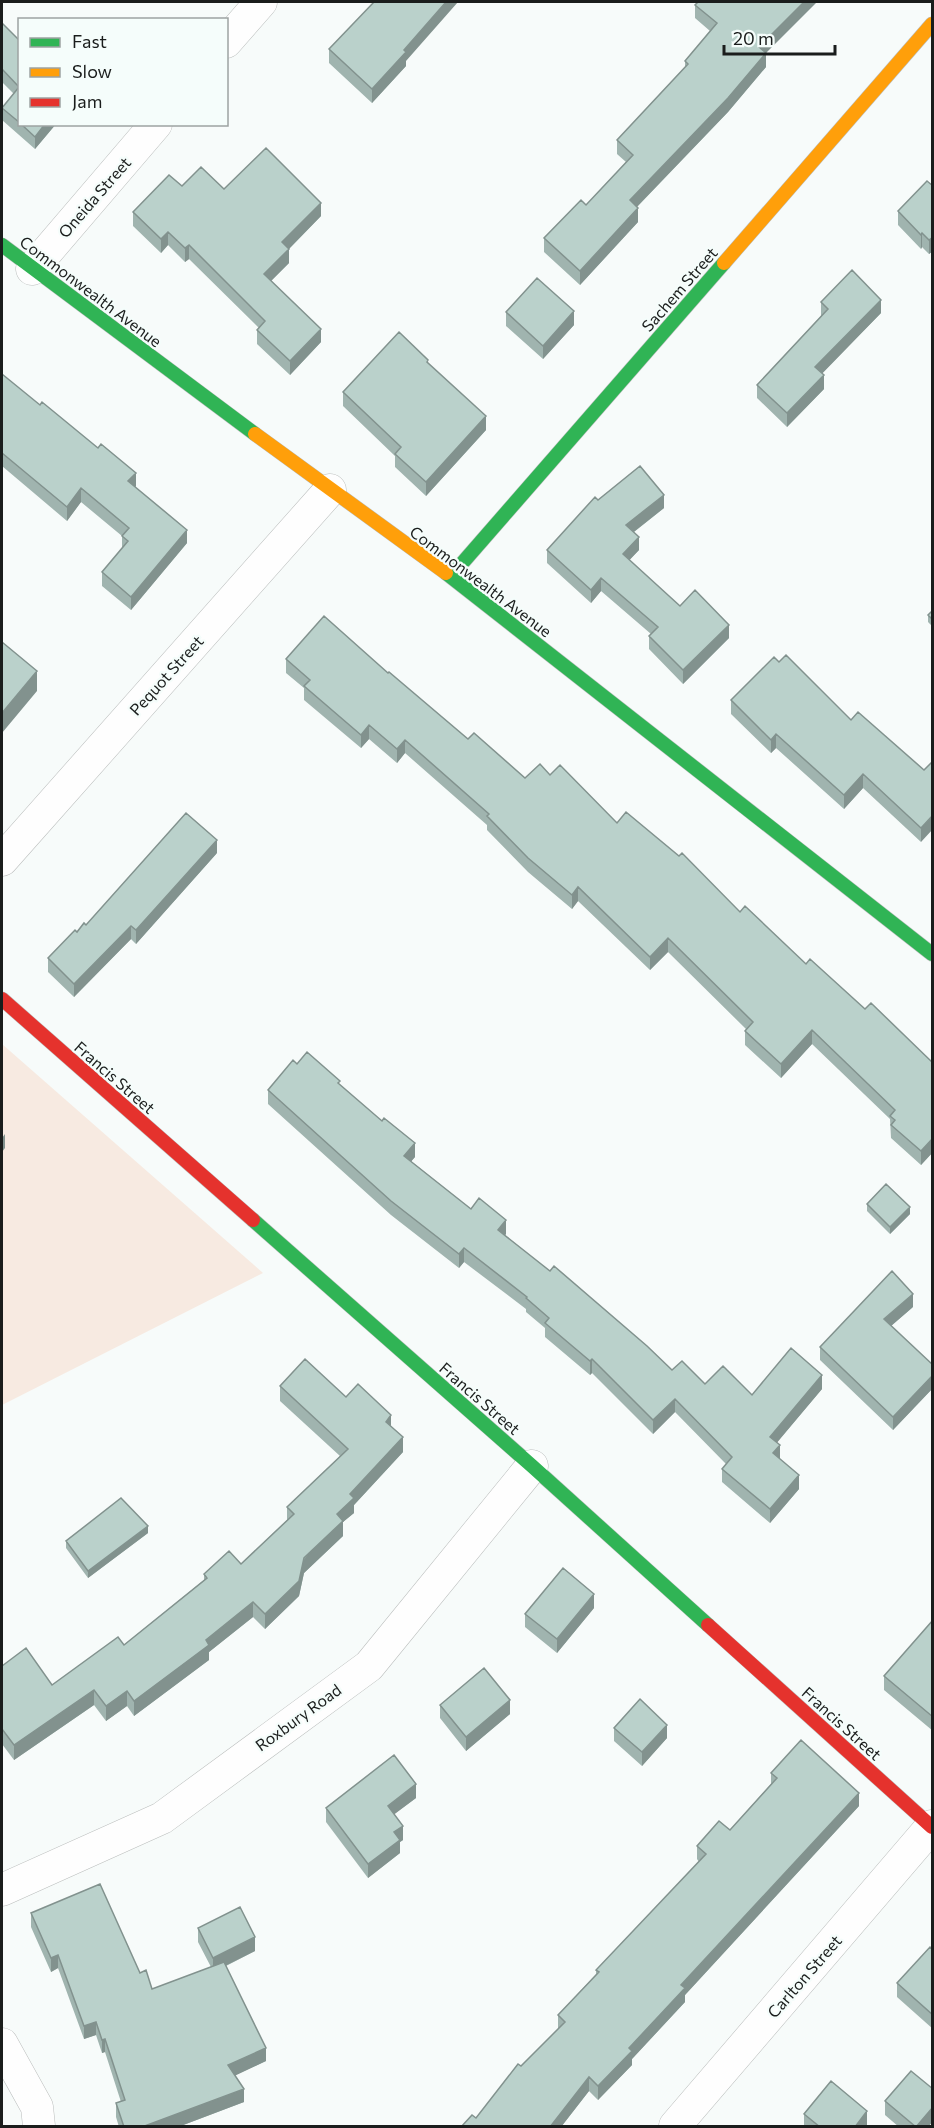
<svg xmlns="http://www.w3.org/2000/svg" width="934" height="2128" viewBox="0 0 934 2128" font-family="Commissioner,sans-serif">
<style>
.green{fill:#f7eae1}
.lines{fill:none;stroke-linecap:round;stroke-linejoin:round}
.street-casing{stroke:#babdbc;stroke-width:33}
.fast-casing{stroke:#babdbc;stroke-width:15}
.slow-casing{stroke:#babdbc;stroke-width:15}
.jam-casing{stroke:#babdbc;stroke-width:15}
.street{stroke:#fefefe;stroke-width:32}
.fast{stroke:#30b455;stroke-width:14}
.slow{stroke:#ff9f0a;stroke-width:14}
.jam{stroke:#e5322d;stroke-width:14}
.wall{fill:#a0b4af}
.shaded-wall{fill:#82928e}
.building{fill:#bad1cb;stroke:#82928e;stroke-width:1.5}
.labels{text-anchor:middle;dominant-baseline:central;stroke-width:4.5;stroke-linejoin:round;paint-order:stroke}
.street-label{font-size:16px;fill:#1a1d1c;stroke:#f5fdfb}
</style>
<rect width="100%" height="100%" fill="#f7fbfa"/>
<path class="green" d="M2,1044L263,1273L2,1405Z"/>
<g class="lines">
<defs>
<path id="street" d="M226,42L261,2
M32,269L156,124
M2,860L330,490
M2,1890L162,1818L369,1666L532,1466
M2,2044L37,2107L39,2126
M675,2126L932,1826"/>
<path id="fast" d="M2,245L255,434
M446,573L932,954
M451,576L724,263
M253,1220L532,1466L708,1625"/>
<path id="slow" d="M724,263L932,24
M255,434L446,573"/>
<path id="jam" d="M2,999L253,1220
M708,1625L932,1827"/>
</defs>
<use href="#street" class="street-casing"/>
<use href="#fast" class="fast-casing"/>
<use href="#slow" class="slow-casing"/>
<use href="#jam" class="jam-casing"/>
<use href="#street" class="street"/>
<use href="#fast" class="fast"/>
<use href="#slow" class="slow"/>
<use href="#jam" class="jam"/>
</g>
<path class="wall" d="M695,5L766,53V67L728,112L637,207L638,222L580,285L544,252V238L586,205L626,162L617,154V140L685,67V61L710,31L695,18Z
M2,23L20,41V124H56L35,149L2,120V108L14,94L2,82Z
M329,49L406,61V66L372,103L329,63Z
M182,186L224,189L321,216L289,249V263L271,281L321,342L290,375L257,344V330L259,328L189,259L185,262L168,245L161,253L133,226V212Z
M933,186V251L929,254L922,247L921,249L898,225V211Z
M821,302L881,313L822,373L824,389L787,427L757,398V385L821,316Z
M506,312L574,325L543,359L506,326Z
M428,363L486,430L426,496L395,467V456L343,406V392Z
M2,374L136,486L135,487L187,543L131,610L102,586V572L122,549V536L81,502L67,521L2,466Z
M598,500L664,508L634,532L639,550L629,560L680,606L729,638L683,684L649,649V636L651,634L601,591L591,603L547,563V550Z
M933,610V627L928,622V615Z
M286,659L388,673L468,739L525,778L550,775L740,912L806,964L933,1063V1152L921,1165L891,1138L890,1119L812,1044L781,1078L745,1045V1031L746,1029L668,952L650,970L578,901L572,909L528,872L487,830V825L405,753L397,763L369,739L361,748L304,700V688L286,673Z
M779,662L851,720L924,770L921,842L863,788L844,809L776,748L771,753L731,714V700Z
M217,853L136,944L131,939L74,997L48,972V958L77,932L86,925Z
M297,1064L340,1085L415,1157L411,1161L471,1209L506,1234L505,1235L672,1370L705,1384L752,1395L822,1389L777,1442L780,1459L799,1489L770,1523L722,1482V1469L726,1464L675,1412L653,1434L592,1373L590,1375L545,1337V1328L526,1312V1309L464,1262L459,1268L391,1215L268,1104V1090Z
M867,1204L910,1214L890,1234L867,1211Z
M913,1307L891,1326L933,1365V1388L893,1430L820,1360V1347Z
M280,1386L346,1397L391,1427L403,1452L354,1505V1513L343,1522V1536L304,1573L299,1596L265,1629L253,1617L209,1652V1660L134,1716L127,1706L106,1721L94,1705L14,1760L2,1744V1666L52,1685L124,1645L204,1580V1574L241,1564L287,1520V1507L340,1456L280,1401Z
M148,1533L88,1578L66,1548V1541Z
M594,1608L557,1653L525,1627V1614Z
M933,1620V1731L884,1690V1676Z
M440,1705L510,1714L466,1751L440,1718Z
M614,1728L667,1738L642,1766L614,1741Z
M771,1773L859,1806L685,1995V2002L632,2059V2065L598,2100L589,2091L561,2127H461L476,2118L521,2066L558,2029V2015L596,1974V1970L699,1862L697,1859V1846L730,1830L771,1784Z
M416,1798L394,1814L403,1840L400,1842V1853L368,1878L326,1822V1808Z
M31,1913L140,1973L152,1989L211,1967L198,1942V1928L255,1951L226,1966L266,2061L235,2075L244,2102L178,2127H119L116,2117V2103L121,2102L105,2052L102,2053L96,2035L84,2039L58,1968L51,1972L31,1927Z
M933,1950V2029L897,1997V1983Z
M933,2089V2121L928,2127H899L885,2115V2101Z
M804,2114L867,2125L866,2127H804Z"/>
<path class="shaded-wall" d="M446,2H458L406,61V66L372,103V89L404,50Z
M804,2H817L766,53V67L728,112L630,214V200L759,47Z
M45,124H56L35,149V137Z
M321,203V216L282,256V242Z
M638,208V222L580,285V271Z
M168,232V245L161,253V239Z
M922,233V247L921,249V235Z
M933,237V251L929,254V240Z
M189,245V259L185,262V248Z
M289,249V263L264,288V274Z
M881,300V313L815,381V367Z
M574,311V325L543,359V346Z
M321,329V342L290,375V361Z
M824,375V389L787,427V413Z
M486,416V430L426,496V482Z
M136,473V486L128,495V481Z
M81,488V502L67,521V507Z
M664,495V508L626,538V525Z
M187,530V543L131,610V597Z
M639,537V550L623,567V554Z
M601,578V591L591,603V590Z
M729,625V638L683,684V670Z
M37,671V691L2,733V713Z
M369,725V739L361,748V735Z
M776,734V748L771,753V740Z
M405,740V753L397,763V749Z
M863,774V788L844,809V795Z
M933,815V829L921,842V828Z
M217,840V853L136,944V930Z
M578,887V901L572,909V895Z
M131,926V939L74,997V984Z
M668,938V952L650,970V957Z
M812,1030V1044L781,1078V1064Z
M5,1134V1148L2,1152V1138Z
M933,1138V1152L921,1165V1151Z
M415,1143V1157L404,1170V1156Z
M910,1207V1214L890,1234V1227Z
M506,1220V1234L498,1244V1230Z
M464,1248V1262L459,1268V1254Z
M913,1294V1307L884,1332V1319Z
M592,1359V1373L590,1375V1361Z
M822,1375V1389L770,1451V1437Z
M933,1375V1388L893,1430V1417Z
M675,1399V1412L653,1434V1420Z
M391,1415V1430L386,1422Z
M403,1437V1452L354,1505V1513L343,1522V1536L304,1573L299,1596L265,1629V1614L337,1514L350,1494Z
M780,1445V1459L773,1453Z
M799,1475V1489L770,1523V1509Z
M148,1526V1533L88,1578V1571Z
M594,1594V1608L557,1653V1639Z
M253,1602V1617L209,1652V1660L134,1716V1701L206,1640Z
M94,1690V1705L14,1760V1745Z
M127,1691V1706L106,1721V1706Z
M510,1700V1714L466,1751V1737Z
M667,1725V1738L642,1766V1752Z
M416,1784V1798L388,1819V1806Z
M859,1793V1806L685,1995V2002L632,2059V2065L598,2100V2086L681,1985Z
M403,1826V1840L400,1842V1853L368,1878V1864L394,1832Z
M255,1937V1951L213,1972V1958Z
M58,1955V1968L51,1972V1958Z
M96,2022V2035L84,2039V2026Z
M105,2039V2052L102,2053V2040Z
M266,2048V2061L228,2079V2065Z
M589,2077V2091L561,2127H550Z
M244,2089V2102L178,2127H142Z
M933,2107V2121L928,2127H916Z
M867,2111V2125L866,2127H855Z"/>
<path class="building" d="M374,2H446L404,50L406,52L372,89L329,49Z
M698,2H804L759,47L766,53L728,98L630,200L638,208L580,271L544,238L581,200L586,205L633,155L617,140L688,64L685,61L717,23L695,5Z
M2,23L20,41V123L2,108L19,87L2,69Z
M21,124H45L35,137Z
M266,148L321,203L282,242L289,249L264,274L321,329L290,361L257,330L265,321L189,245L185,248L168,232L161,239L133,212L169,175L182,186L201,167L224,189Z
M927,181L933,186V237L929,240L922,233L921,235L898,211Z
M852,270L881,300L815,367L824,375L787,413L757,385L828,309L821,302Z
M537,278L574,311L543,346L506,312Z
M399,332L428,360L427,362L486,416L426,482L395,454L401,447L343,392Z
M2,374L40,405L42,402L98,448L101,444L136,473L128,481L187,530L131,597L102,572L128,541L122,536L129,528L81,488L67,507L2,453Z
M640,466L664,495L626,525L639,537L623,554L680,606L695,590L729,625L683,670L649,636L658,627L601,578L591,590L547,550L595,497L598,500Z
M933,610V620L928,615Z
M324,616L388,673L389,672L468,739L474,733L525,778L540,764L550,775L560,765L617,823L626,812L679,856L682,853L740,912L745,906L806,964L810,959L865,1009L871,1003L933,1063V1138L921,1151L891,1125L895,1120L890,1116L895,1110L812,1030L781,1064L745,1031L753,1022L668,938L650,957L578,887L572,895L528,858L487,816L489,814L405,740L397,749L369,725L361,735L304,686L310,680L286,659Z
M2,642L37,671L2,713Z
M786,655L851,720L858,712L924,770L933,761V815L921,828L863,774L844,795L776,734L771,740L731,700L774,657L779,662Z
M186,813L217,840L136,930L131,926L74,984L48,958L75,930L77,932L84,923L86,925Z
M307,1052L340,1081L338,1083L382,1121L384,1118L415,1143L404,1156L471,1209L479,1198L506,1220L498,1230L550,1271L554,1266L647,1346L672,1370L682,1361L705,1384L723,1366L752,1395L791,1348L822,1375L770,1437L780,1445L773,1453L799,1475L770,1509L722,1469L732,1457L675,1399L653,1420L592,1359L590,1361L545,1323L549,1318L526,1298L527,1297L464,1248L459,1254L391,1201L268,1090L293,1060L297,1064Z
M886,1184L910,1207L890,1227L867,1204Z
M892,1271L913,1294L884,1319L933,1365V1375L893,1417L820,1347Z
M305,1359L346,1397L358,1384L391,1415L386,1422L403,1437L350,1494L354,1498L337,1514L343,1521L304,1558L299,1581L265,1614L253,1602L206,1640L209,1645L134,1701L127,1691L106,1706L94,1690L14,1745L2,1729V1666L26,1648L52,1685L118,1637L124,1645L207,1578L204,1574L229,1551L241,1564L294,1514L287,1507L348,1449L280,1386Z
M121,1498L148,1526L88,1571L66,1541Z
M563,1568L594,1594L557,1639L525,1614Z
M933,1620V1717L884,1676Z
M484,1668L510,1700L466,1737L440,1705Z
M640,1699L667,1725L642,1752L614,1728Z
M801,1740L859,1793L681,1985L685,1988L629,2048L632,2051L598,2086L589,2077L550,2127H461L472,2115L476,2118L518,2064L521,2066L565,2022L558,2015L599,1972L596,1970L706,1854L697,1846L719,1821L730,1830L777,1778L771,1773Z
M394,1755L416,1784L388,1806L403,1826L394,1832L400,1840L368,1864L326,1808Z
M100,1884L140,1973L146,1970L152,1989L224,1962L266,2048L228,2065L244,2089L142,2127H124L116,2103L125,2100L105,2039L102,2040L96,2022L84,2026L58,1955L51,1958L31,1913Z
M240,1907L255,1937L213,1958L198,1928Z
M930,1947L933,1950V2015L897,1983Z
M911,2071L933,2089V2107L916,2127L885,2101Z
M831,2081L867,2111L855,2127H820L804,2114Z"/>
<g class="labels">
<g class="street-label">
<text transform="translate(94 197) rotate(-49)">Oneida Street</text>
<text transform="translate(679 289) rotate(-49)">Sachem Street</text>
<text transform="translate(91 291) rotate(37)">Commonwealth Avenue</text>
<text transform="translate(481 581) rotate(37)">Commonwealth Avenue</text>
<text transform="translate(166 675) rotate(-48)">Pequot Street</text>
<text transform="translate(115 1077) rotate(41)">Francis Street</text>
<text transform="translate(480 1398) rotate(41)">Francis Street</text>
<text transform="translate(298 1717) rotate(-36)">Roxbury Road</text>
<text transform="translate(842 1723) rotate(42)">Francis Street</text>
<text transform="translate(804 1976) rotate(-49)">Carlton Street</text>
</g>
</g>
<rect width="934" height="2128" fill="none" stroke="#1a1d1c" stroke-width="6"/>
<rect x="18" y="18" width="210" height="108" fill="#f5fdfb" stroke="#9da3a2" stroke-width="1.5"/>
<rect x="30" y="38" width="30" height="9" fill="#30b455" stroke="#9da3a2" stroke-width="1.5"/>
<text x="72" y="48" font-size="18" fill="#1a1d1c">Fast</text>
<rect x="30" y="68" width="30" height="9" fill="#ff9f0a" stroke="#9da3a2" stroke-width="1.5"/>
<text x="72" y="78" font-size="18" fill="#1a1d1c">Slow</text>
<rect x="30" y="98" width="30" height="9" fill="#e5322d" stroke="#9da3a2" stroke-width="1.5"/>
<text x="72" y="108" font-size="18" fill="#1a1d1c">Jam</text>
<path d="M724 45v9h111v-9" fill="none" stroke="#1a1d1c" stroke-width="3"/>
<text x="733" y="45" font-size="18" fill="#1a1d1c" stroke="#f5fdfb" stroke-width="4.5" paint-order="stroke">20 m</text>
</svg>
